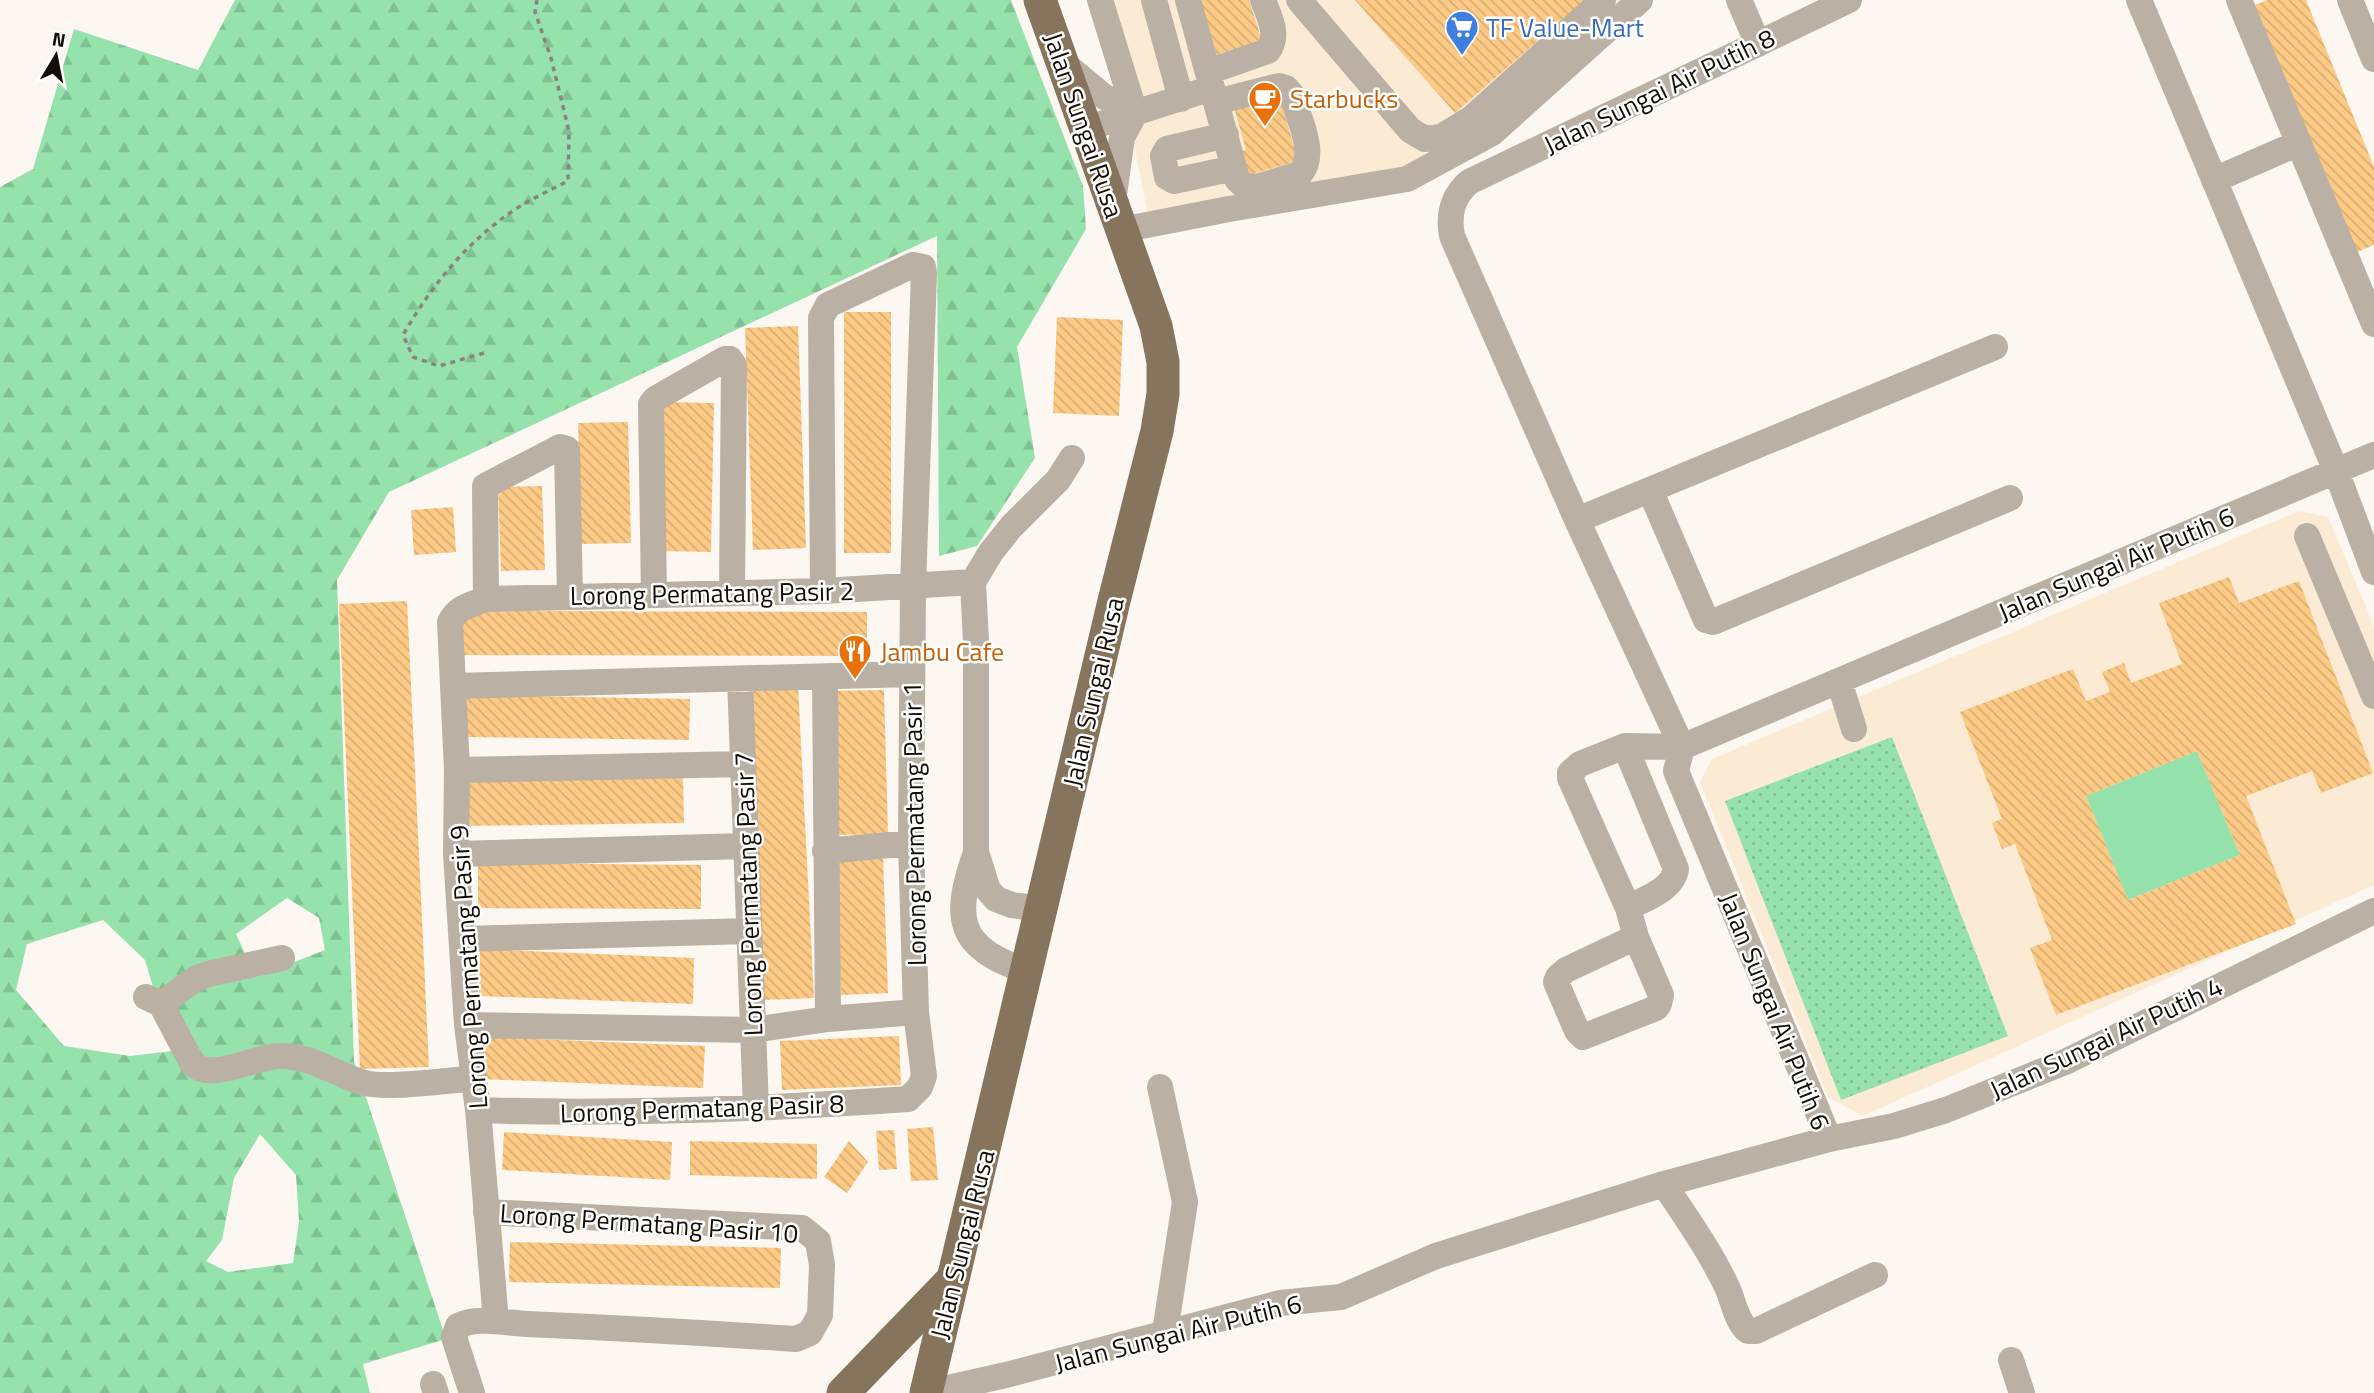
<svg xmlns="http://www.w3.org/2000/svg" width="2374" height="1393" viewBox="0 0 2374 1393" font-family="'Titillium Web',sans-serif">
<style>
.built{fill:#fcebd4}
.grass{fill:url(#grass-dots)}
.forest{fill:url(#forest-firs);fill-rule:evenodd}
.green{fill:#96e2ac}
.building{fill:url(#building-back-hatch);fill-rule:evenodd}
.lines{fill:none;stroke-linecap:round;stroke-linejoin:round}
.path{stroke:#8a847c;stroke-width:3.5;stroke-dasharray:5 5;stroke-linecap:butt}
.minor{stroke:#bab0a3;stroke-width:26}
.major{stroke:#86745c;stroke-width:33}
.labels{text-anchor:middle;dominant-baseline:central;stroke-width:5;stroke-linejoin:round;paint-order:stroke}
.shop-label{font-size:26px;fill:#366cbe;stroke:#fff;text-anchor:start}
.street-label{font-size:26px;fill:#150d03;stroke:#fff}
.food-label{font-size:26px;fill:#c56008;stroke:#fff;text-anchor:start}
</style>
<defs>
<pattern id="grass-dots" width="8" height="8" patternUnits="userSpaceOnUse" patternTransform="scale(1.75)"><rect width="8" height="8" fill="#96e2ac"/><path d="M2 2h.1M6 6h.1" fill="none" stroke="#80c192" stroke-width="1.8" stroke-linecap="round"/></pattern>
<pattern id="forest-firs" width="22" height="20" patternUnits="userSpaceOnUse" patternTransform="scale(1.75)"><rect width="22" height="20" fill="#96e2ac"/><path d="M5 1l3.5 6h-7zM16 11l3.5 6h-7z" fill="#80c192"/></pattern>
<pattern id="building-back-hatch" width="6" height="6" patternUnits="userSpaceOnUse" patternTransform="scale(1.75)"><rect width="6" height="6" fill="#fdca86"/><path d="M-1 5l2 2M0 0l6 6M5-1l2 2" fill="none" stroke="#d8ac72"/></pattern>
</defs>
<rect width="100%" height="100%" fill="#fcf7f1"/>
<path class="built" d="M1096,0H1627L1406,173L1148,215L1121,81Z
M2299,511L2328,517L2374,626V885L1863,1116L1828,1097L1700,782L1712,759Z"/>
<path class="grass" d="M1892,737L2008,1036L1841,1100L1725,801Z"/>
<path class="forest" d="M235,0H1011L1083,186L1086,229L1017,347L1035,458L977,546L939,556L937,236L389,492L337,580L354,1061L446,1339L363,1364L370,1393H0V187L33,169L74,29L198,70ZM287,898L319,918L325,950L256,977L236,934ZM103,920L145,960L172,1051L130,1056L64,1046L16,990L27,944ZM260,1134L296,1175L299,1221L293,1263L228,1272L206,1261L222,1240L234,1178Z"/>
<path class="green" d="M2197,751L2240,855L2128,900L2086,796Z"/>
<path class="building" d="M1199,0H1249L1262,41L1216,55Z
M1355,0H1585L1455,113Z
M2267,0H2306L2374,167V245L2357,252L2255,5Z
M1279,94L1298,161L1245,176L1238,152L1246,150L1234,107Z
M844,312H891V553H844Z
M1057,317L1123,320L1119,416L1053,413Z
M798,326L806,548L753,550L745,328Z
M664,402L714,403L711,552L661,551Z
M628,422L631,543L581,544L578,423Z
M542,486L545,570L501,571L498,487Z
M453,507L456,552L414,555L411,510Z
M2229,577L2239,603L2299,581L2373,773L2321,793L2312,771L2246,796L2296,924L2056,1015L2030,948L2052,940L2015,844L2002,849L1992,823L2002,819L1960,712L2073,669L2086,701L2110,692L2102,672L2124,663L2131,683L2182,664L2159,603ZM2197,751L2240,855L2128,900L2086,796Z
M407,601L429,1067L360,1069L339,604Z
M458,611L867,612V656L458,655Z
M798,686L814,998L764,1000L748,689Z
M884,690L888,834L836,835L832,691Z
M467,695L690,699L689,740L466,737Z
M683,778L684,823L462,826L461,781Z
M883,857L888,993L841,995L836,859Z
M478,863L701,865V909L478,908Z
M480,949L694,958L693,1004L479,996Z
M899,1036L901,1085L782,1090L780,1041Z
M482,1037L705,1046L703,1088L481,1079Z
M933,1127L938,1180L911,1181L907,1129Z
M894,1130L897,1169L879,1170L876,1131Z
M504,1132L672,1142L670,1180L502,1170Z
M690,1141L817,1144V1179L690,1175Z
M849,1141L868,1162L847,1193L824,1177Z
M510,1242L781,1248L780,1288L509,1282Z"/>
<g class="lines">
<path class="path" d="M484,353L439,366L413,357L403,335C430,288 465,244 510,213C528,200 549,191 568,181L569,131L551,58L535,12L537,0"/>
<path class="minor" d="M1100,0L1135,113L1122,137L1113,202
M1154,0L1181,99
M1188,0L1237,179L1243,185L1257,187L1300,174C1318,154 1298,117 1292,95L1286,88L1279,86L1216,102
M1299,0L1410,130L1425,139L1441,137L1472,118L1603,0
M1739,0L1758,44
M2139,0L2336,471L2374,572
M2239,0L2374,324
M2350,0L2374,59
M1061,61L1103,96L1135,113
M1208,72L1268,51C1280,34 1269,17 1263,0
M1085,129L1212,88
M1226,135L1167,149L1163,156L1167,177L1174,181L1234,168
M2214,180L2299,143
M1121,230L1229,209L1407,179L1492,133L1640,0
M1650,490L1706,620L1713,622L2010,498
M1577,520L1995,347
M2307,536L2374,696
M654,595L651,404L655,399L725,359H730L734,365L732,593
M486,599L485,486L560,447L567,449L570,596
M825,677L828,1019
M740,679L756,1109
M1839,681L1854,729
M453,686L912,674
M1625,746L1676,869C1673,890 1644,899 1628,908
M1682,747L1577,520L1452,236C1448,214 1452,197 1469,182L1849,0
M1682,747L1676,771L1829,1139
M457,770L743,764
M825,851L911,843
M976,852C953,918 956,947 1026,971
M456,854L746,846
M1041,909L1012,905L996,899L988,890L976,852V642L973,582L991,552L1011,527L1058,480L1072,458
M1636,937L1566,970L1558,977L1556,982L1577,1031L1583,1037L1656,1008L1659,1004L1661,995L1636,937L1628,908L1570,778V773L1580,764L1625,746L1682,747L2374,455
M462,939L749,931
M146,997L161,1004L192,1063C211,1083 255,1056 279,1056C312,1055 335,1075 365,1083C389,1089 445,1080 472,1079
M161,1004L195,979L208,974L282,958
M467,1025L753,1030L828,1019L916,1012
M1160,1087L1185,1202L1165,1332
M478,1110C621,1115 765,1109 908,1099L920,1087L924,1076L916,1012L911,843L913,586L924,273L923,267L913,265L828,305L821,318L823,591
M1664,1184C1686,1217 1710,1251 1727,1287C1734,1302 1736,1321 1748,1331H1756L1875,1275
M496,1321L478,1110L467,1025L456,854L457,770L450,622C457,607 471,605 486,599L823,591L973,582
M2011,1360L2022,1393
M433,1384L436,1393
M472,1393L454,1337L458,1326C477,1316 506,1323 527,1324C617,1328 706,1333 796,1339L810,1333L820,1315L822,1265L818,1241L802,1228L486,1212
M926,1393L1006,1375L1280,1303L1341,1297L1436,1256L1664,1184L1829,1139L1894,1126L1946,1110L2065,1062L2374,911"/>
<path class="major" d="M843,1393L953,1279
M926,1393L1114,601L1157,431L1163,394V362L1156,326L1040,0"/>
</g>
<defs>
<symbol id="supermarket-pin" viewBox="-11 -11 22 30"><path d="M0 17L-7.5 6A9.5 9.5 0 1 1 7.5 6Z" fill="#3f7fe0" stroke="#fff"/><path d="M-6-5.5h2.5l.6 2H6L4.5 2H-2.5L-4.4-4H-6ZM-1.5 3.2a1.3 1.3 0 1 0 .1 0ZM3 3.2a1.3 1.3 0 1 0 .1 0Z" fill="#fff"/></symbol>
<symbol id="cafe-pin" viewBox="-11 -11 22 30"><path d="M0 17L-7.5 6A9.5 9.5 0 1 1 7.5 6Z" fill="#e8710a" stroke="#fff"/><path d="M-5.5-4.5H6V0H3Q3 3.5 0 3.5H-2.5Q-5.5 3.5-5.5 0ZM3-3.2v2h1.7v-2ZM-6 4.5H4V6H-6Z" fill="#fff"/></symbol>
<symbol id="restaurant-pin" viewBox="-11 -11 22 30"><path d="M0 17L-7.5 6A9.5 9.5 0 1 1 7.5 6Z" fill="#e8710a" stroke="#fff"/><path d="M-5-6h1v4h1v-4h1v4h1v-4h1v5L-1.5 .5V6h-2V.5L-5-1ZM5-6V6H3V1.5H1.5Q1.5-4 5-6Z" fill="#fff"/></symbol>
</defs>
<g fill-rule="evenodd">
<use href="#supermarket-pin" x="1443" y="8" width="38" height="52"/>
<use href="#cafe-pin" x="1246" y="79" width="38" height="52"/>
<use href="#restaurant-pin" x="836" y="632" width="38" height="52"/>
</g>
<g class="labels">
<g class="shop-label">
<text x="1486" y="27">TF Value-Mart</text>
</g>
<g class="street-label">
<text transform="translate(1659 91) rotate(-26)">Jalan Sungai Air Putih 8</text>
<text transform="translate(1084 125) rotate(71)">Jalan Sungai Rusa</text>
<text transform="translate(2116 564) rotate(-23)">Jalan Sungai Air Putih 6</text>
<text transform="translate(712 593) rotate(-1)">Lorong Permatang Pasir 2</text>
<text transform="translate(1093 692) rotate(-77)">Jalan Sungai Rusa</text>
<text transform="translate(914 824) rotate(-91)">Lorong Permatang Pasir 1</text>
<text transform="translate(748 894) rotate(-92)">Lorong Permatang Pasir 7</text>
<text transform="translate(468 967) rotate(-94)">Lorong Permatang Pasir 9</text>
<text transform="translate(1775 1011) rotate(68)">Jalan Sungai Air Putih 6</text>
<text transform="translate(2106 1038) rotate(-25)">Jalan Sungai Air Putih 4</text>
<text transform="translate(702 1108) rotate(-2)">Lorong Permatang Pasir 8</text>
<text transform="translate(649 1223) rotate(4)">Lorong Permatang Pasir 10</text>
<text transform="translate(962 1244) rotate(-76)">Jalan Sungai Rusa</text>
<text transform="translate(1178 1333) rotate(-14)">Jalan Sungai Air Putih 6</text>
</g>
<g class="food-label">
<text x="1290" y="98">Starbucks</text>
<text x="880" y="651">Jambu Cafe</text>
</g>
</g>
<g transform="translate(56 56) rotate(10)" stroke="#ffffff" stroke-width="5" paint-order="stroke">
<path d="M0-5L12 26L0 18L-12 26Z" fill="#150d03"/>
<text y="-10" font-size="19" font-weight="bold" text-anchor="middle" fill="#150d03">N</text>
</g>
</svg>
